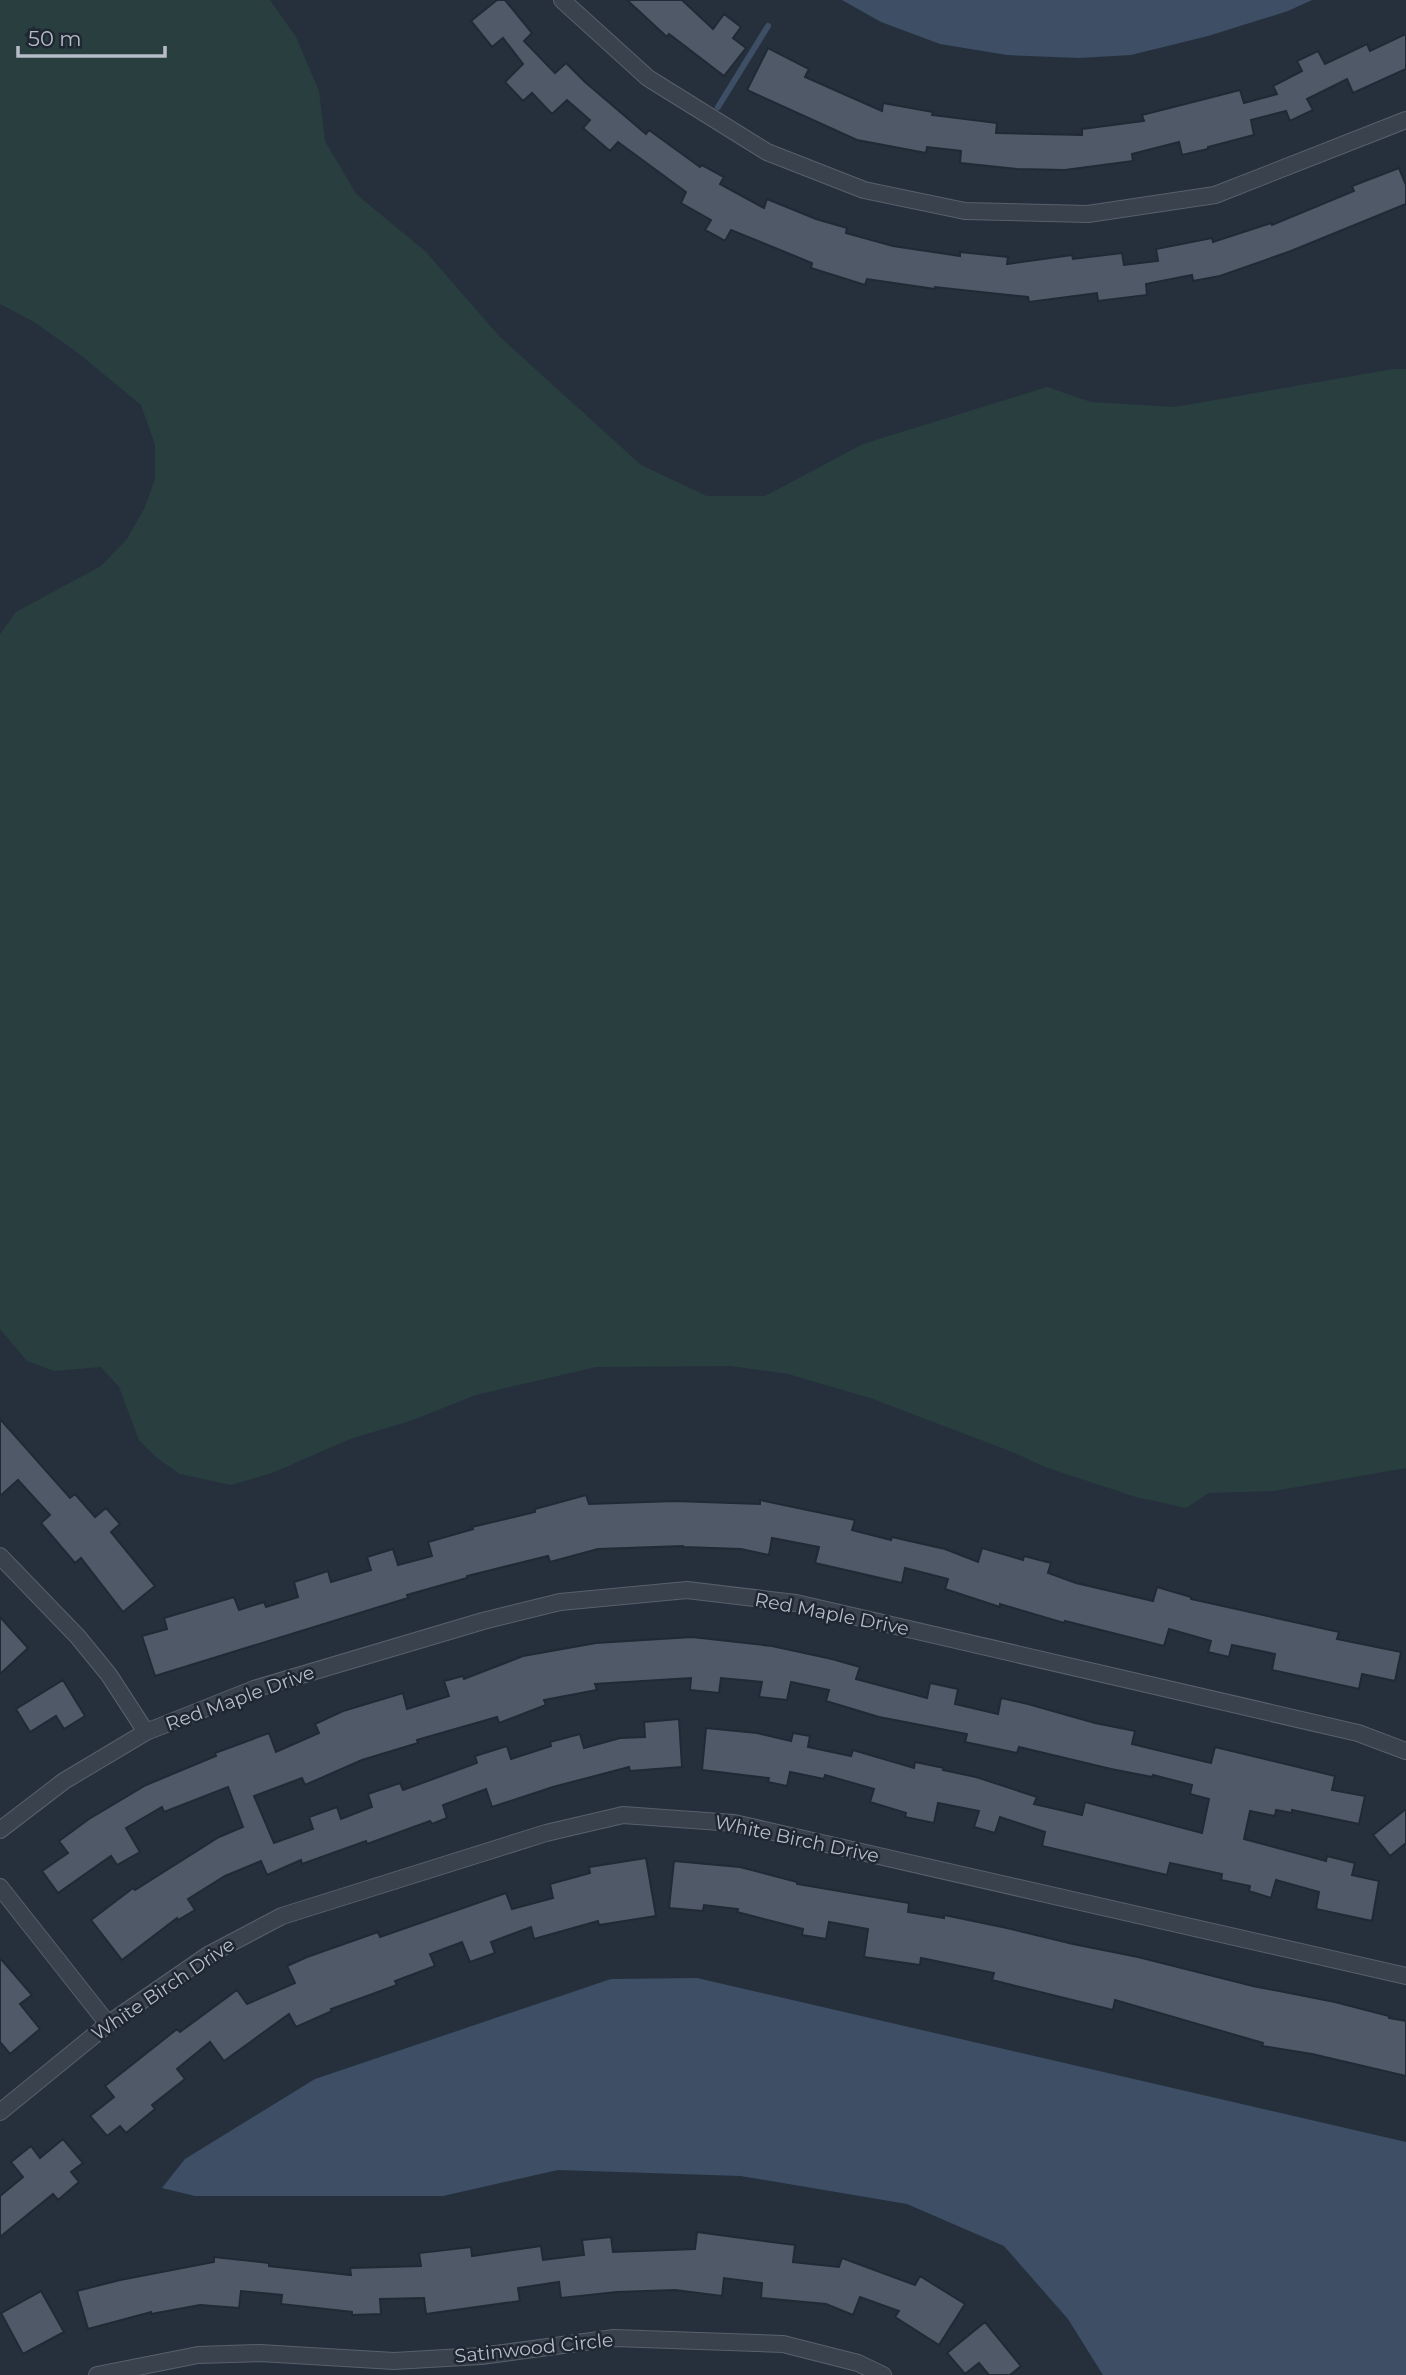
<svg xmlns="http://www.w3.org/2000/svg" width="1406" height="2375" viewBox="0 0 1406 2375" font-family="Montserrat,sans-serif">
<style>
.green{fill:#293e3f}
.water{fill:#3d4e65}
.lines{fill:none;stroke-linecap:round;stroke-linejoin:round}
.stream{stroke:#3d4e65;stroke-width:6}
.building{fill:#4f5968;stroke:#212934;stroke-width:2}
.minor-casing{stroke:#58606b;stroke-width:18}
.minor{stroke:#3a424d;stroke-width:16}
.labels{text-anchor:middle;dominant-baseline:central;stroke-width:5;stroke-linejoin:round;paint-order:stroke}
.street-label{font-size:19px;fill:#b6bdc8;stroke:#1f2732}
</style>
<rect width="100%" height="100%" fill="#26303d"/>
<path class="green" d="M0,0H270L296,37L319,91L325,141L356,194L426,252L499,336L641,465L707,496H765L863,444L1047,387L1091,402L1175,407L1393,369H1406V1468L1274,1491L1209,1493L1186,1508L1136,1497L1045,1467L1015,1453L870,1398L788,1374L731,1366L596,1367L476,1395L410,1421L350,1439L272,1473L231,1485L180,1474L157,1458L139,1440L119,1387L101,1367L54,1371L27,1361L0,1329V634L16,612L101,566L127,539L145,507L155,479V445L141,405L78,353L34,322L0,304Z"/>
<path class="water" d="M842,0H1312L1288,11L1208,36L1131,55L1079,58L1007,55L940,44L881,22Z
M697,1978L1406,2142V2375H1103L1068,2319L1004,2246L907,2204L741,2176L558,2170L443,2196H195L162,2188L185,2159L315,2079L611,1979Z"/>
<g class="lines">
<path class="stream" d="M718,107L768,26"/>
</g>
<path class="building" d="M497,0H505L532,33L524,41L555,73L566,63L585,82L646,134L649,130L700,167L702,165L724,177L720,184L764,208L767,199L816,219L847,228L846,233L893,246L960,256V252L1008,257L1007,264L1072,255L1073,259L1122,253L1124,265L1158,261L1156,249L1212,238L1213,242L1271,223L1272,225L1354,191L1352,186L1399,168L1406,185V204L1291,251L1220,276L1193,281L1192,275L1146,284L1147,295L1098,301L1097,293L1029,302L1028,297L935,287V289L867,279L865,285L811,268L812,263L731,230L725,241L705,230L711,220L681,203L686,192L618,142L610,151L583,128L590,120L567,100L552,114L532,93L523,101L505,82L523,64L503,38L492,47L471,21Z
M627,0H682L713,29L724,14L741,27L733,38L746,48L724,76L669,34L667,37Z
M1406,34V69L1353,93L1347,79L1307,99L1313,110L1290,121L1286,111L1251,120L1254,135L1208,147V149L1182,155L1179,142L1132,154L1133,161L1065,170L1017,169L960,163L961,151L927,147L926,153L857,140L747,90L768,48L809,69L805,77L882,111L883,103L933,112L932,115L997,123L996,133L1082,135V129L1144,121L1142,115L1240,90L1244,103L1277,94L1273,86L1302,71L1297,61L1318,51L1325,64L1367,44L1370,51Z
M0,1419L70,1498L75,1494L95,1517L106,1508L120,1524L111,1532L155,1586L123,1612L81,1558L75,1563L41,1523L50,1515L18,1480L0,1496Z
M586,1495L589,1504L675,1501L760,1504V1500L855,1520L852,1530L891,1540L892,1537L945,1549L978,1562L982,1548L1023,1560L1024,1556L1051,1563L1048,1573L1076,1583L1153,1601L1157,1587L1191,1597V1599L1339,1632L1337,1639L1401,1652L1395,1681L1362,1674L1359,1689L1272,1670L1275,1654L1232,1645L1229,1657L1208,1652L1211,1641L1169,1629L1164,1646L1065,1621L1064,1623L1000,1604V1607L945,1589L948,1579L905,1568L902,1583L815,1563L819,1547L772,1538L769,1555L741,1549L683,1547V1546L598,1549L550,1562L548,1556L467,1576V1578L407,1595L408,1598L155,1676L142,1636L167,1629L164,1618L234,1597L239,1610L264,1602L266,1607L298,1597L294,1582L328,1571L331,1582L371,1570L367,1557L393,1549L398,1565L432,1556L428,1542L473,1529L472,1527L535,1512V1509Z
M0,1617L28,1648L0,1674Z
M692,1637L772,1646L832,1659L860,1667L856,1679L927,1698L930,1683L958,1689L955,1704L998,1714L1001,1698L1028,1704L1095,1723L1135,1731L1132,1744L1211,1763L1215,1747L1335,1776L1332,1790L1365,1796L1359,1824L1292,1810V1813L1276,1810L1275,1816L1250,1811L1244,1839L1326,1861L1327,1856L1355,1863L1352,1875L1379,1881L1372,1921L1316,1909L1319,1892L1276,1880L1271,1898L1249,1891L1250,1886L1221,1880L1222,1874L1170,1863L1167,1875L1042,1846L1045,1832L1000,1817L995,1833L974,1827L979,1811L938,1803L934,1823L905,1817L906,1813L870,1802L874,1789L825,1775L824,1779L790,1772L787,1786L768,1782L769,1778L702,1770L706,1728L757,1733L791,1741L793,1733L810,1736L808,1747L851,1756L853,1750L914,1768L915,1762L944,1768L943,1770L976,1777L1037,1797L1034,1804L1082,1815L1085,1802L1202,1833L1209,1799L1190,1794L1192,1785L1153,1775L1152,1777L1111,1769L1019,1747L1017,1753L965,1742L967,1734L879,1717L826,1701L829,1690L791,1682L787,1700L759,1697L762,1682L721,1678L719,1693L690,1690L691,1678L595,1684L597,1690L544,1700L546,1705L499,1723L497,1717L417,1740L418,1743L362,1760L305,1785L302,1778L254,1796L274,1843L313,1829L309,1817L337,1807L341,1819L372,1807L368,1794L400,1783L403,1790L477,1763L475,1756L507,1746L511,1759L551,1746L550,1742L580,1734L584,1748L620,1738L645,1737L644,1722L679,1719L682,1767L630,1771L629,1767L553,1787L492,1807L486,1789L443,1805L447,1818L432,1824L430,1821L367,1844L366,1841L302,1864L301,1860L267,1875L261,1861L225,1876L188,1899L195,1910L178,1920L177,1918L122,1960L91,1920L133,1888L135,1890L219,1837L243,1827L228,1787L164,1812L162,1807L126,1828L140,1852L117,1865L111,1856L58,1893L42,1871L68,1853L59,1841L89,1819L146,1785L216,1756L215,1753L269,1733L276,1752L319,1733L315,1724L343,1711L403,1693L407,1709L449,1696L444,1681L463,1676L464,1679L523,1656L596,1643Z
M63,1680L85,1716L64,1729L56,1716L30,1732L16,1709Z
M1406,1809V1843L1390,1856L1373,1835Z
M646,1858L656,1916L599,1925L598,1921L534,1939L531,1927L491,1942L495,1953L470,1962L462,1942L430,1954L435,1966L395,1981L397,1985L331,2009L332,2011L296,2027L289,2014L224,2061L210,2042L177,2069L185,2079L152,2105L155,2109L126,2133L120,2126L107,2136L90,2116L114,2097L105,2086L177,2029L180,2032L237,1990L247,2004L295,1983L287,1966L307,1957L378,1932L380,1937L506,1893L512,1909L553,1898L550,1884L590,1873L589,1867Z
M674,1861L740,1867L797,1882V1884L909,1903L908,1912L944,1918V1915L1007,1928L1073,1944L1138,1957L1253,1986L1335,2002L1389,2016V2018L1406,2021V2076L1312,2054L1262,2046L1263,2043L1115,2000L1113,2010L992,1980L994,1973L921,1958L920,1965L864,1957L868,1929L829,1922L826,1939L802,1935L803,1929L737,1912L738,1909L704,1905L703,1911L669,1908Z
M0,1958L32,1995L20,2004L40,2029L10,2054L0,2042Z
M63,2139L83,2163L71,2172L79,2182L58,2200L53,2194L0,2237V2196L23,2177L11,2162L31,2146L40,2158Z
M697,2232L795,2245L793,2262L839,2267L842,2258L915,2285L920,2276L965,2304L939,2345L895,2317L899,2311L860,2297L853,2315L826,2304L761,2298L762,2283L724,2278L722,2296L675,2290L617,2292L561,2298L559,2282L518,2288L520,2301L426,2314L424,2298L380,2299L381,2314L352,2315V2312L281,2304L282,2295L241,2291L239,2308L200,2305L151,2314V2312L88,2329L77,2291L120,2280L214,2262V2257L269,2263V2266L351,2275L350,2268L421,2266L419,2253L471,2247L472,2256L541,2246L543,2260L584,2255L582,2240L611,2237L613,2252L695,2249Z
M41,2291L64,2332L23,2354L1,2313Z
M985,2322L1021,2366L1010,2375H989L979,2363L965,2374L947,2353Z"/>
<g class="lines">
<defs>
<path id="minor" d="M562,0L648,78L767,152L864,190L965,211L1088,214L1215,195L1406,120
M0,1556L78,1637L109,1675L146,1732
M0,1830L64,1781L146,1732L254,1689L483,1621L560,1602L687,1590L796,1603L1358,1733L1406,1751
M0,1887L108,2024
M0,2112L108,2024L208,1955L282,1916L546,1833L623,1815L734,1823L1406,1976
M97,2375L198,2355L260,2353L394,2361L481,2356L614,2338L783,2344L858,2363L883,2375"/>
</defs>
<use href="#minor" class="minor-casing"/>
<use href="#minor" class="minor"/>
</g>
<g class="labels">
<g class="street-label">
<text transform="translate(832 1614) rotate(11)">Red Maple Drive</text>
<text transform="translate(240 1698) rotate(-20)">Red Maple Drive</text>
<text transform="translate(797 1839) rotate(12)">White Birch Drive</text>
<text transform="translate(163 1989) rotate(-34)">White Birch Drive</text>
<text transform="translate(534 2348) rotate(-6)">Satinwood Circle</text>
</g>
</g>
<path d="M18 46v10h147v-10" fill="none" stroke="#b6bdc8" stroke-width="3.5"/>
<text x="28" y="46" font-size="21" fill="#b6bdc8" stroke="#1f2732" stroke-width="5" paint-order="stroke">50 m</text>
</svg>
